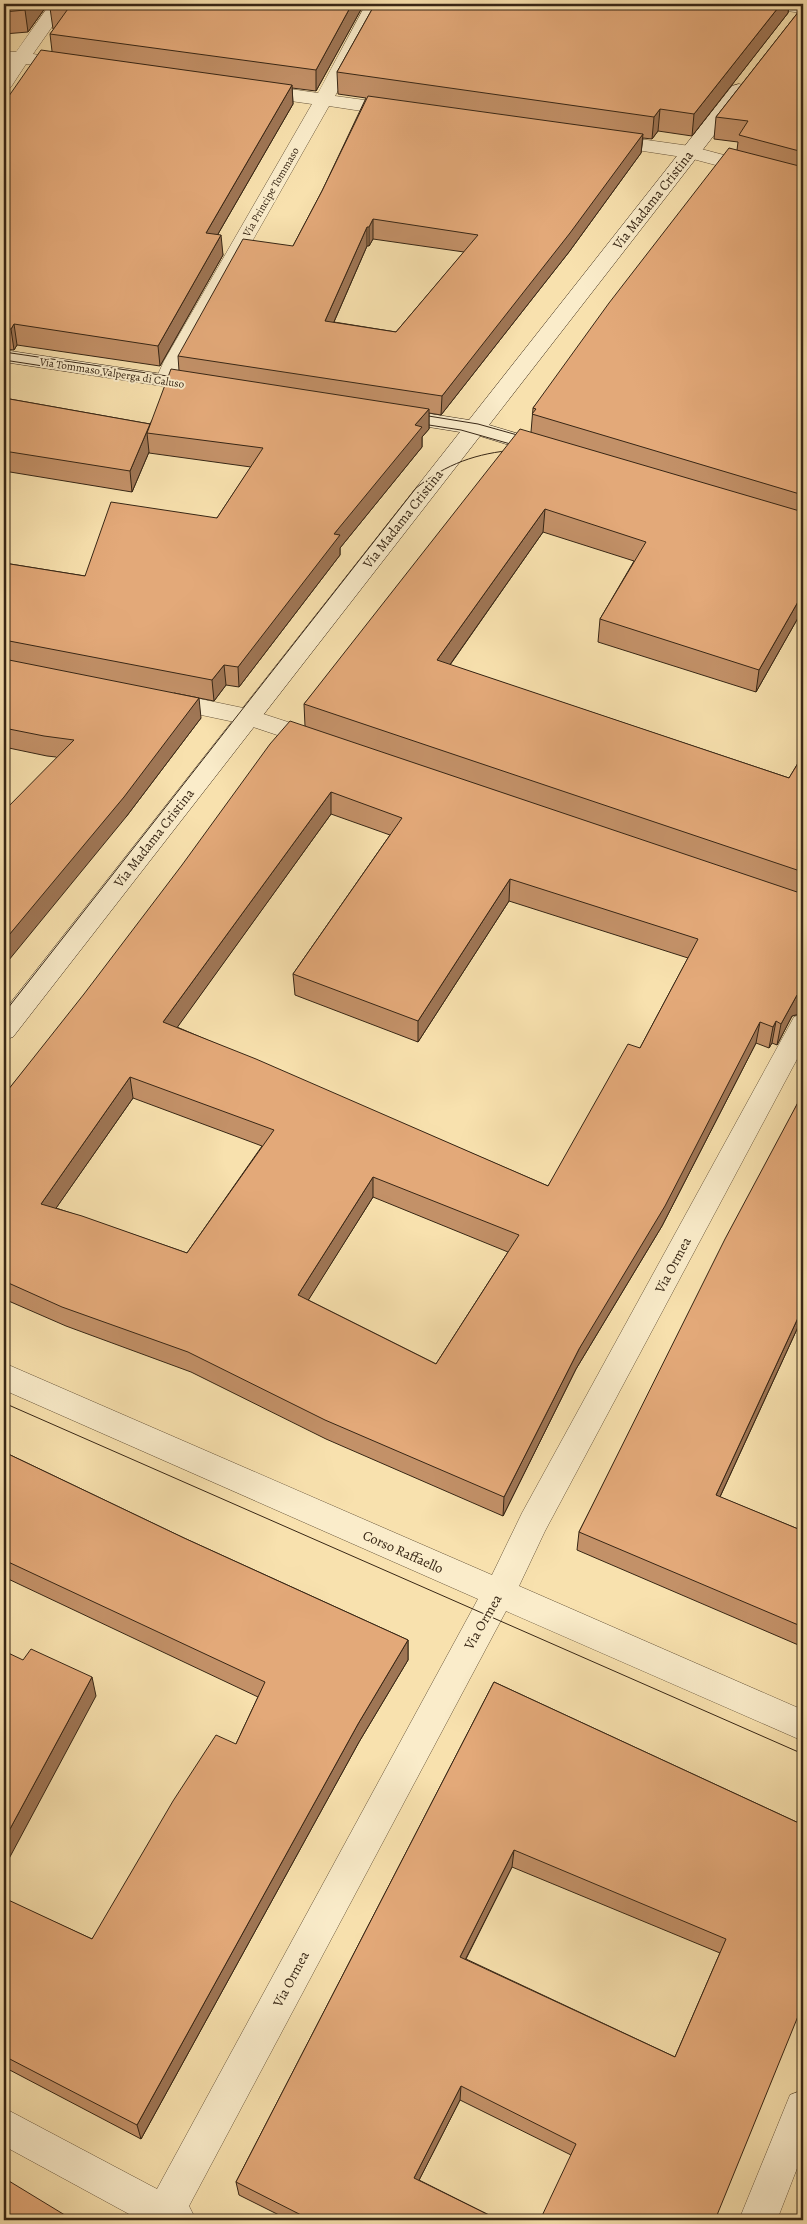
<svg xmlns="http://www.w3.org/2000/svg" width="807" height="2224" viewBox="0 0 807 2224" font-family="Alegreya,serif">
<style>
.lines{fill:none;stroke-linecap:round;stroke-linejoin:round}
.street-casing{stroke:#67553b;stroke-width:1}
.secondary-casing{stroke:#372615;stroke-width:1}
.street{fill:#faecca;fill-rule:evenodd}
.secondary{fill:#faecca;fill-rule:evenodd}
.tram{stroke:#372615;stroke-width:1}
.wall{fill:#c39168;stroke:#372615;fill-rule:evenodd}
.shaded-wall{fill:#9f7655;stroke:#372615}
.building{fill:#e3a979;stroke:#372615;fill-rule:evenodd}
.labels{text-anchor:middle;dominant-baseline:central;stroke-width:4;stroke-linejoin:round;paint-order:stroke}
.far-street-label{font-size:11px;fill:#372615;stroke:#faecca}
.street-label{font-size:14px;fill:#372615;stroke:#faecca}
</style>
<rect width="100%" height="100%" fill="#f8e1ae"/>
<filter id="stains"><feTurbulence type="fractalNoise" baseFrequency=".004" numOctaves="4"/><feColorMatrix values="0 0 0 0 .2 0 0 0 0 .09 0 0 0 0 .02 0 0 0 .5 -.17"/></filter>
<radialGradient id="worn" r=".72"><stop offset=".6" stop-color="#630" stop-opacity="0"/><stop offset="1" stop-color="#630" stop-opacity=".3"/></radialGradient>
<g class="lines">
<defs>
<path id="street" d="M50,4H68L33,54L78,61L81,65L78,69L72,70L26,64L11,87L4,88V70L9,62L4,61V51L16,52Z
M366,4H384L335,96L401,105L408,107L410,111L408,115L401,117L329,106L184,361L173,385L166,387L159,385L155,381L164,361L312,104L255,96L248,94L246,90L248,86L255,84L318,93Z
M759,4H803V13L762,8Z
M604,134L690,146L803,176V188L689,158L597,144L595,140L597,136Z
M162,691L248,709L328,735L331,741L328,747L319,749L244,724L154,705L150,699L154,693Z
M803,1014V1048L545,1531L519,1586L803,1710V1741L506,1611L189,2206L196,2220H140L4,2146V2108L157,2189L478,1599L4,1390V1363L492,1575L522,1513L794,1017Z
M803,2090V2153L777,2220H739L790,2095Z"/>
<path id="secondary" d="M739,84L746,86L748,90L746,94L489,425L556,445L559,450L556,455L548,457L480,436L13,1037L4,1040V1011L460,432L385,420L382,415L385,410L393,408L469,420L732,86Z
M4,350L202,380L209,382L213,386L209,390L202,392L4,362Z"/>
</defs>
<use href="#street" class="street-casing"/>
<use href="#secondary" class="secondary-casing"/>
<use href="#street" class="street"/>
<use href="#secondary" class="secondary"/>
<path class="tram" d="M4,352L181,378
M4,360L179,387
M416,414L478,424L528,438
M416,423L461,430L521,447
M4,1013L416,488C446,464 477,453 515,450
M4,1403L803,1754"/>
</g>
<path class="wall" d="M4,4H48L28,32L4,34Z
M53,4H364L316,91L292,88L293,104L218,234L223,255L160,366L17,345L14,350L5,349L7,364L4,371V103L52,51L50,34L54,29H53L50,8Z
M375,4H789L788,13L692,136L658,131L652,139L643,138L641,153L569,252L441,415L429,413V429L422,437V447L340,548V555L239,687L226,685L214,701L174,693L201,718L126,817L56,757L47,756L4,747V563L85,576L217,518L251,467L149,453V452L132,492L4,471V398L150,424L179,371L178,356L293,246L322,191L366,98L338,94L337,72ZM373,239L464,252L396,332L334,322L367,246H369Z
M803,6V609L756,692L598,642L600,619L634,561L543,532L450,665L789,778L803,755V1013L792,1016L777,1045L772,1043L769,1048L756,1043L662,1226L576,1369L503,1516L326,1439L191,1372L66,1326L4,1299V1095L305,726L304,704L531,432L533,408L737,150L738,142L714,139L716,117ZM331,814L390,835L293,974L295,995L418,1042L509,901L688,958L640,1048L548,1186L177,1027ZM133,1098L262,1146L187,1253L56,1208ZM373,1197L508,1252L436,1364L308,1300Z
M803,1041V1059L800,1058Z
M803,1093V1316L720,1497L803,1531V1647L577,1550L579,1532Z
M4,1452L184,1538L408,1640V1660L359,1742L141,2139L4,2067V1899L92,1939L236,1744L258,1697L4,1577Z
M494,1682L803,1825L715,2220L571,2155L460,2100L419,2180L499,2220H289L239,2195L236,2182ZM512,1867L720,1953L675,2057L466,1959Z"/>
<path class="shaded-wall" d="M30,4H48L28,32L25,10Z
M352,4H364L316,91V70Z
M781,4H789L788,13L692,136L694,114Z
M292,85L293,104L207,253L206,233Z
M660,109L658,131L652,139L654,117Z
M643,134L641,153L569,252L441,415L442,396Z
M373,219V239L369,246V227Z
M367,227V246L326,340L325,321Z
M221,235L223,255L160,366L158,346Z
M14,324L17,345L14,350L11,329Z
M4,344L7,364L4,371Z
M429,409V429L422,437V447L340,548V555L239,687L238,667L334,534L415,425Z
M150,424L147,433L149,452L132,492L130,471Z
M545,509L543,532L437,683V660Z
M803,593V609L756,692L759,670Z
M224,665L226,685L214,701L212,680Z
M199,698L201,718L126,817L4,966V941Z
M331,792V814L166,1043L163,1022Z
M510,879L509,901L418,1042V1021Z
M803,993V1013L792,1016L777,1045L781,1024L797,995Z
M776,1021L772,1043L769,1048L773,1027Z
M760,1022L756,1043L662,1226L576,1369L503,1516L504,1497L579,1349Z
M130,1077L133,1098L45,1224L41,1204Z
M373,1177V1197L299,1315L298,1295Z
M803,1307V1316L712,1514L716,1495Z
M408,1640V1660L359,1742L141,2139L137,2125L358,1724Z
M92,1677L96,1696L4,1868V1840Z
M514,1850L512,1867L459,1972L460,1957Z
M461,2086L460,2100L414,2190V2178Z"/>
<path class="building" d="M4,4H30L25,10L4,12Z
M53,4H352L316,70L50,34L70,6L50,8Z
M375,4H781L694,114L660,109L654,117L337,72Z
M803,6V152L739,135L748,121L716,117Z
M41,50L292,85L206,233L221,235L158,346L14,324L11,329H4V103Z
M368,96L643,134L570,233L442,396L178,356L243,239L293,246L322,191ZM373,219L478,235L396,332L325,321L367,227H369Z
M729,148L803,167V495L532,414L536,409L533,408L609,303Z
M171,369L429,409L415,425L422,427L334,534L340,535L238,667L224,665L212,680L4,640V563L85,576L111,502L217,518L263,448L147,433Z
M4,398L150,424L130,471L4,451Z
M520,429L803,512V593L759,670L600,619L646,542L545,509L437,660L789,778L803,755V872L304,704Z
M4,659L199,698L124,797L4,941V811L74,740L44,736L4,728Z
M290,721L803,894V993L797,995L781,1024L776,1021L773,1027L760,1022L665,1206L579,1349L504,1497L325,1420L188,1352L62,1307L4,1281V1095L84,994L182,865L270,744ZM331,792L402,818L293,974L418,1021L510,879L698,939L640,1048L628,1044L548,1186L256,1059L163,1022ZM130,1077L274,1130L187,1253L82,1216L41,1204ZM373,1177L519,1235L436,1364L298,1295Z
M803,1093V1307L716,1495L803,1531V1627L579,1532L725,1239Z
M4,1452L184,1538L408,1640L358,1724L137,2125L4,2056V1898L92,1939L173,1801L216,1735L236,1744L265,1682L4,1560Z
M31,1649L92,1677L4,1840V1651L23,1660Z
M494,1682L803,1825V2004L715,2220H540L576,2144L461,2086L414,2178L499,2220H311L236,2182ZM514,1850L726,1939L675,2057L460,1957Z
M4,2178L73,2220H4Z"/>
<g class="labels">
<g class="far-street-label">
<text transform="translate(271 192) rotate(-60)">Via Principe Tommaso</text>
<text transform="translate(112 373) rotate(9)">Via Tommaso Valperga di Caluso</text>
</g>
<g class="street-label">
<text transform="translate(653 200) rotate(-52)">Via Madama Cristina</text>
<text transform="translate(403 519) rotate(-52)">Via Madama Cristina</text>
<text transform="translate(154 838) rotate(-52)">Via Madama Cristina</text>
<text transform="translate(673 1265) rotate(-62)">Via Ormea</text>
<text transform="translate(403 1552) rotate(24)">Corso Raffaello</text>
<text transform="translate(483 1622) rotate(-60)">Via Ormea</text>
<text transform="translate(291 1979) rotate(-62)">Via Ormea</text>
</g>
</g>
<rect width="807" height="2224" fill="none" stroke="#f8e1ae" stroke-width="20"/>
<rect x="5" y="5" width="797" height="2214" fill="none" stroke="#372615" stroke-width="2.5"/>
<rect x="10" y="10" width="787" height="2204" fill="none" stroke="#372615"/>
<rect width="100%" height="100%" filter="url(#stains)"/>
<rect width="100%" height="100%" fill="url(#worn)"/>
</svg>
